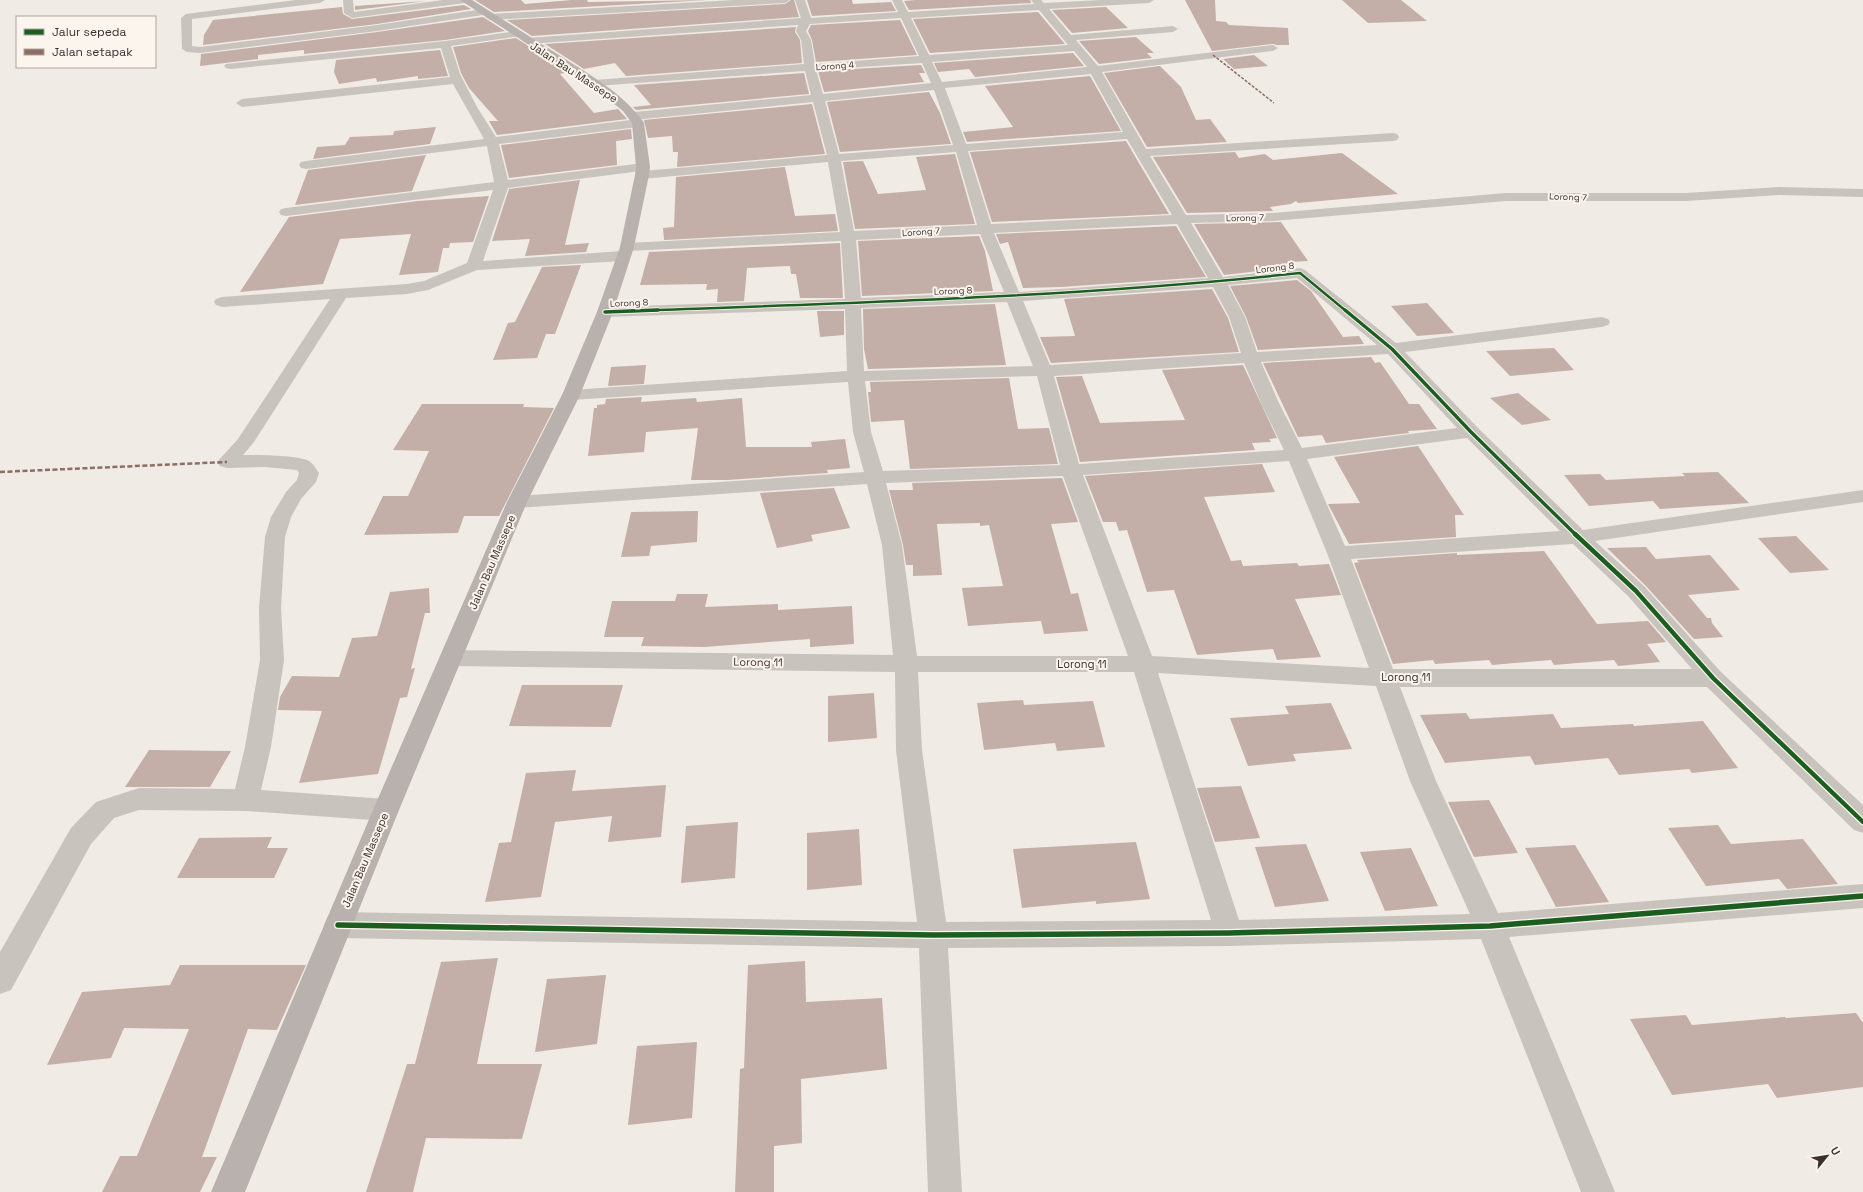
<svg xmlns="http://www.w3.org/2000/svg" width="1863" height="1192" viewBox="0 0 1863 1192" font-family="'Space Grotesk',sans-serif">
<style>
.building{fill:#c3afa7}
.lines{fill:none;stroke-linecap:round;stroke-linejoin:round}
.street{fill:#c9c3be;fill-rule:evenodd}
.primary{fill:#b8b1ad;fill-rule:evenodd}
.quiet-far1{stroke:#8d6e63;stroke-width:1.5;stroke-dasharray:3 1.5;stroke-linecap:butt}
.quiet{stroke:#8d6e63;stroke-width:2.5;stroke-dasharray:5 2.5;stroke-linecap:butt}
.cycleway-far3-casing{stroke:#fbf5ee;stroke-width:4}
.cycleway-far2-casing{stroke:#fbf5ee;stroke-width:5.5}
.cycleway-far1-casing{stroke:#fbf5ee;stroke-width:7}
.cycleway-casing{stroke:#fbf5ee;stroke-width:8}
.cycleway-far3{stroke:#1b5e20;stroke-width:2.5}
.cycleway-far2{stroke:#1b5e20;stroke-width:3.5}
.cycleway-far1{stroke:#1b5e20;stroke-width:4.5}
.cycleway{stroke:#1b5e20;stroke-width:5.5}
.labels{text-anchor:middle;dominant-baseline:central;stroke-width:4;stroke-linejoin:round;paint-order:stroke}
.far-street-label{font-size:9px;fill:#3b302b;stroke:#fbf5ee}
.street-label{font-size:11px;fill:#3b302b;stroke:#fbf5ee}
</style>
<rect width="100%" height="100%" fill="#f0ebe5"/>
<path class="building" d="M475,0H521L525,4L572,0H587L588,2L708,0L494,12Z
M791,0H794L799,17L532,36L507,20L785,4Z
M807,0H852L853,4L891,2L896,11L812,16Z
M915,0H1030L1031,3L909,10L904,1Z
M1185,0H1215L1216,21L1226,22L1229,25L1288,28L1289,45H1277L1273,44L1212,51Z
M1342,0H1401L1427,21L1368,23Z
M427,1L355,10V6Z
M464,5L471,9L377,24L203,45L204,35L213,20L342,7L343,14L352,19Z
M1106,7L1128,28L1072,33L1052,10Z
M1038,12L1065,44L930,53L913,19Z
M483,17L505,31L445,40L304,54V50L258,55V59L200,66L201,54L377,32Z
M900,20L917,55L816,62L812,40L808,31L811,25Z
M796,27L795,32L800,40L802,63L626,76L615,63L584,69L545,44Z
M1136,37L1154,53H1147L1152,58L1099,64L1079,41Z
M516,38L568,72L560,74L594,113L618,109L627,119L497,135L489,121H498L469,88L461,73L453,47Z
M440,50L448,76L418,79V76L377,82L376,78L339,84L334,72L336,60Z
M1073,53L1084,66L975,77L969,69L938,72L934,63Z
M1254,55L1268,66L1234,69L1223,59Z
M921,65L925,73H919L924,82L824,92L818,71Z
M1160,66L1181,87L1196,120L1210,119L1227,142L1147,147L1104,73Z
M804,73L809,94L636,110L633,107L651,105L634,85Z
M1090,76L1121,131L967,142L963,132L1013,127L985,86Z
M929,92L940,113L951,144L840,152L827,102Z
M812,104L825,154L677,167L678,152H673L672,136L648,138L644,120Z
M436,127L430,144L313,159L317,147L345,145L350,137L393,135L394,131Z
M631,129L632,139L616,141L617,165L509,178L501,145Z
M1126,141L1169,214L992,222L970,152Z
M1235,152L1239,158L1265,154L1273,160L1342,153L1398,194L1298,203L1296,201L1291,204L1270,207L1273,211L1187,213L1153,157Z
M955,154L975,224L855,229L843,162L863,161L878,194L926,190L916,157Z
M426,155L412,191L295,205L308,170Z
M785,167L795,216L835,214L838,231L664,240L663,228L674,227L676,177Z
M580,180L565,245L589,243L586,252L525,256L530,239L492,241L509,189Z
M489,196L473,242L450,243L449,248H443L438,272L399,275L411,234L340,239L323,284L240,292L289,217L418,201Z
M1281,222L1308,261L1291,262L1294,267L1224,275L1194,224Z
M1176,226L1206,277L1061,287L1023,288L1008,242L1000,244L996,234Z
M979,236L985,251L993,291L862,296L858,241Z
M840,243L843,298H800L796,274H791L790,266L747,268L744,301L717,302L718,289L706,290L707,284L640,285L649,252Z
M581,265L555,334H546L537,358L493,360L508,323L515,322L542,267Z
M1297,280L1311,291L1343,337L1359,336L1364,344L1258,350L1246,317L1230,286Z
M1212,289L1228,318L1239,352L1051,363L1040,337L1075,336L1064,299Z
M1427,303L1454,333L1417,336L1391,306Z
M995,304L1006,365L868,369L864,349L863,309Z
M817,311H844V335L820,337Z
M1554,348L1574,370L1510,376L1486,351Z
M1371,357L1375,363L1380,362L1409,404H1419L1437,429L1408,431L1409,433L1326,443L1322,435L1298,437L1263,363Z
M646,365L644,384L608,386L611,367Z
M1243,365L1277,438L1269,439L1271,442L1252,443L1255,450L1080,462L1056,377L1082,376L1100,423L1185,420L1162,370Z
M1009,378L1018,429L1049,428L1058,464L910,469L904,420L871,422L868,392H871L870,382Z
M1518,393L1551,420L1522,425L1490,398Z
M642,397L641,402L696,398L697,402L742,398L746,447H812L811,442L845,439L850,468L827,470L828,473L727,480H691L698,428L646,432L644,452L588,456L594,408H597V405L605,404L606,399Z
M422,404H524L523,407L554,408L499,516H464L458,533L364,535L383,496H408L429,451L393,450Z
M1418,446L1464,515H1455L1456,537L1349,544L1328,504L1360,503L1334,457Z
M1262,464L1275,492L1204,497L1231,561L1241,560L1243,566L1297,563L1299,566L1329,564L1341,595L1295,599L1321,657L1277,660L1273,649L1197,655L1174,590L1147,592L1127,530L1119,531L1116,522H1103L1085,476Z
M1718,472L1749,503L1660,509L1653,501L1589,506L1564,475L1600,474L1606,480L1685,476L1682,473Z
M1062,478L1078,522L1051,524L1071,594L1078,593L1088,631L1044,634L1041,621L968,626L962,588L1003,586L989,525L980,526V523L937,524L942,575L913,576V565H906L903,545L889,490H913L912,483Z
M834,488L850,528L811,535L813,541L777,548L760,493Z
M698,511L697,542L651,546L649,556L621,557L631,512Z
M1796,536L1829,570L1790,573L1758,538Z
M1646,547L1656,559L1710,555L1740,590L1688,595L1707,618H1711L1712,623L1723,637L1694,639L1645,585L1607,548Z
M1544,551L1597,624L1648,621L1666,642L1647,644L1660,662L1618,666L1614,660L1554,665L1551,660L1492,665L1489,660L1435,664L1433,660L1393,664L1354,563L1359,562L1357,560L1457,553V555Z
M429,588L430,613H425L411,669L415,668L407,697L400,698L378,774L299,783L322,711L278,710L280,697L292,676L339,677L352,638L377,636L390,592Z
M677,594H708L705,607L778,604V610L852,606L854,644L810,647V639L704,647L641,646L644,637H604L612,601H675Z
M522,685H623L611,727L509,726Z
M874,693L877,738L828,742V696Z
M1023,700L1024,705L1093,701L1105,747L1057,751L1055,743L984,750L977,703Z
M1331,703L1352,749L1293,754L1296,761L1248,766L1230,718L1289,714L1285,706Z
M1466,713L1470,719L1553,714L1561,728L1633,724L1634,726L1703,721L1738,768L1692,773L1689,769L1619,775L1608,758L1535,765L1530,756L1445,763L1420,715Z
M149,750L231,751L210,787H125Z
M576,770L572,791L666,785L661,837L608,842L612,816L555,822L541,897L485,902L499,843L511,842L526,773Z
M1241,786L1260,838L1215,842L1197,788Z
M1489,800L1518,853L1474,857L1448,802Z
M738,822L735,878L681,883L686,826Z
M1718,825L1731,844L1803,839L1838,884L1787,889L1779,879L1706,886L1668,828Z
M859,829L862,885L807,890V833Z
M272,837L267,848H288L274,878H177L199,838Z
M1136,842L1150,899L1096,904V901L1022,908L1013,849Z
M1306,844L1329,901L1275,907L1255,847Z
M1575,845L1609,902L1556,907L1525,848Z
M1411,848L1438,906L1385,911L1360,852Z
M498,958L477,1064H542L522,1139L426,1138L413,1192H366L407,1064H415L441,962Z
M805,961L806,1002L882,998L887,1069L801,1079L802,1143L774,1146V1192H735L740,1069L744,1068L748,965Z
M180,965H306L277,1030L248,1029L202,1157H217L200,1192H102L120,1156H137L189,1029L124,1028L111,1058L47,1065L82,992L170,985Z
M606,975L597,1044L535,1052L547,979Z
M1856,1013L1863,1023V1087L1777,1098L1768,1084L1672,1095L1630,1019L1686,1015L1692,1025L1785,1017L1786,1018Z
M697,1042L692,1118L628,1125L637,1046Z"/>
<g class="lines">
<path class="street" d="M296,0H325L320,3L192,19V46L200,47L377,25L483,9L488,12L483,15L377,31L200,53L187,52L182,49L181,18L186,14Z
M343,0H353L354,12L443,0H470L465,3L352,18L344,13Z
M734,0H790L785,3L490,20L485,17L490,14Z
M795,0H805L811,18L898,12L892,0H902L908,12L1034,4L1031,0H1041L1044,3L1101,0H1154L1149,3L1049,9L1071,35L1173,26L1178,29L1173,32L1076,40L1098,66L1273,45L1278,48L1273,51L1102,72L1146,149L1393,133L1397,134L1399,137L1397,140L1393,141L1150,156L1186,215L1273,213L1506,193H1686L1779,187L1863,189V197L1779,195L1686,201H1506L1273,221L1191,223L1223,277L1300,268L1305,270L1396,343L1602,317L1608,319L1610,322L1608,325L1602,327L1405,352L1478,428L1583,530L1863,490V502L1595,541L1644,586L1721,672L1863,805V833L1854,830L1707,687H1400L1436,781L1498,913L1863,884V908L1509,937L1615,1192H1581L1481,939L1229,946L948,948L962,1192H928L919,948L338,938L328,934L324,925L328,916L338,912L917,922L896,750L895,672L451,666L443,664L439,658L443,652L451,650L893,655L882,545L867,484L517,508L510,506L507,502L510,498L517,496L864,472L853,432L848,382L571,400L565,399L562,395L565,391L571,390L847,371L845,309L605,317L599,315L597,312L599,309L605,307L845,299L841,241L627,251L622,250L620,247L622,244L627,243L840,232L828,162L642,179L637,178L635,175L641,171L508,188L483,261L622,251L627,253L630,256L627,259L622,261L477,270L428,290L407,294L346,298L254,442L243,455C257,455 298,455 309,461C313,463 316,469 319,473L316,482L301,499L291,517L285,537L281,608L284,660L271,747L261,790L386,799L395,802L399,810L395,818L386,821L246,811L139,810L114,818L91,844L11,990L0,994V952L71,828L96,802L139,788L235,789L245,747L260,660L259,608L265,537L271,517L286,492L297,480L299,473L297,470L265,467L227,468L220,466L217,462L238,439L330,299L222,307L216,305L214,302L216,299L222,297L407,284L424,281L467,263L493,190L286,216L281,215L279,212L281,209L286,208L494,182L487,146L306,169L301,168L299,165L301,162L306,161L484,139L453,84L242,107L236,103L242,99L450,77L441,48L230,69L226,68L224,66L226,64L445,41L517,31L522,34L521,36L451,46L460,74L477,107L496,137L638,119L642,120L644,123L642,126L638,127L499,144L508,180L643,163L648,164L650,167L648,170L643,171L827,155L813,102L634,120L628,116L634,112L811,95L805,71L595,86L589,83L595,80L804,64L801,40L796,31L798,25L527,44L522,41L527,38L801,18ZM1039,10L1068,45L929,55L911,18ZM901,18L919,56L815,64L811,40L806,31L810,24ZM1074,51L1087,67L942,82L932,62ZM922,63L931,83L823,94L816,70ZM1091,74L1123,132L966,144L945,88ZM934,90L953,145L839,154L825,101ZM1127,139L1172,215L991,224L968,151ZM956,152L977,225L854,231L841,161ZM1177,224L1208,278L1019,292L994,233ZM980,234L1004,292L861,298L856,240ZM1297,278L1377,345L1257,352L1245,317L1228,285ZM1213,287L1229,317L1241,353L1050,365L1023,301ZM1007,302L1033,366L864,371L861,308ZM1388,354L1457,428L1302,448L1279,403L1261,362ZM1244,363L1261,403L1284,450L1079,464L1054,376ZM1037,376L1060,465L883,471L871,432L865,381ZM1467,438L1560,531L1345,546L1307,459ZM1289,461L1327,553L1369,668L1152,656L1083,475ZM1063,476L1128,656H917L902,545L886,483ZM1573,544L1628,596L1692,669H1393L1351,559ZM918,672H1134L1211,920L946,922L922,750ZM1158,673L1376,686L1410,781L1470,914L1239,920Z"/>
<path class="primary" d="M460,0H472C501,18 530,37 559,55C590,75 623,93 644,123L650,167L649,175L634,247L613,312L580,395L527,502L399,810L245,1192H211L373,810L507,502L562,395L597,312L620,247L635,175L636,167L632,123L623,111L591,85Z"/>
<path class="quiet-far1" d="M1213,55L1274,103"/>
<path class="quiet" d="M0,472L227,462"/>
<defs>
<path id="cycleway-far3" d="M630,311C854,303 1077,297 1300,273L1346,311"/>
<path id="cycleway-far2" d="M1345,310L1392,349L1471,432L1576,535
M605,312L658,310"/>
<path id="cycleway-far1" d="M1575,534L1636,591L1713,678L1863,822"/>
<path id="cycleway" d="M338,925L933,935L1229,933L1490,926L1863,896"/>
</defs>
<use href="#cycleway-far3" class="cycleway-far3-casing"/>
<use href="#cycleway-far2" class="cycleway-far2-casing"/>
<use href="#cycleway-far1" class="cycleway-far1-casing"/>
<use href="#cycleway" class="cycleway-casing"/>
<use href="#cycleway-far3" class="cycleway-far3"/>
<use href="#cycleway-far2" class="cycleway-far2"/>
<use href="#cycleway-far1" class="cycleway-far1"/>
<use href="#cycleway" class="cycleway"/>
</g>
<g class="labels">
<g class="far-street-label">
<text transform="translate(835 66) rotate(-4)">Lorong 4</text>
<text transform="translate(1568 197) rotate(2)">Lorong 7</text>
<text transform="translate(1245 218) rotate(-1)">Lorong 7</text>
<text transform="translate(921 232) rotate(-4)">Lorong 7</text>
<text transform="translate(1275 268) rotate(-7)">Lorong 8</text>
<text transform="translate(953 291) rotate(-2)">Lorong 8</text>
<text transform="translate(629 303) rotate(-2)">Lorong 8</text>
</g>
<g class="street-label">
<text transform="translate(574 72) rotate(33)">Jalan Bau Massepe</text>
<text transform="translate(492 562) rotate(-67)">Jalan Bau Massepe</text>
<text transform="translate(758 662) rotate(1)">Lorong 11</text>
<text x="1082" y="664">Lorong 11</text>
<text x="1406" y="677">Lorong 11</text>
<text transform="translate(365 860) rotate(-67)">Jalan Bau Massepe</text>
</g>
</g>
<rect x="16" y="16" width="140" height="52" fill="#fbf5ee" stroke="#aea6a0"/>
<rect x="24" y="29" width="20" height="6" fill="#1b5e20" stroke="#aea6a0"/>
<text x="52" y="36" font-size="12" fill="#3b302b">Jalur sepeda</text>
<rect x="24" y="49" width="20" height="6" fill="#8d6e63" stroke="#aea6a0"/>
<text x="52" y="56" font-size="12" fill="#3b302b">Jalan setapak</text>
<g transform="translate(1827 1156) rotate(60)" stroke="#fbf5ee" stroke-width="3" paint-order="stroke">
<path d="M0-3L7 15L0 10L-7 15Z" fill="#3b302b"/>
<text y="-6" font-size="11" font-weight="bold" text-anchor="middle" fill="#3b302b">U</text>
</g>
</svg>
